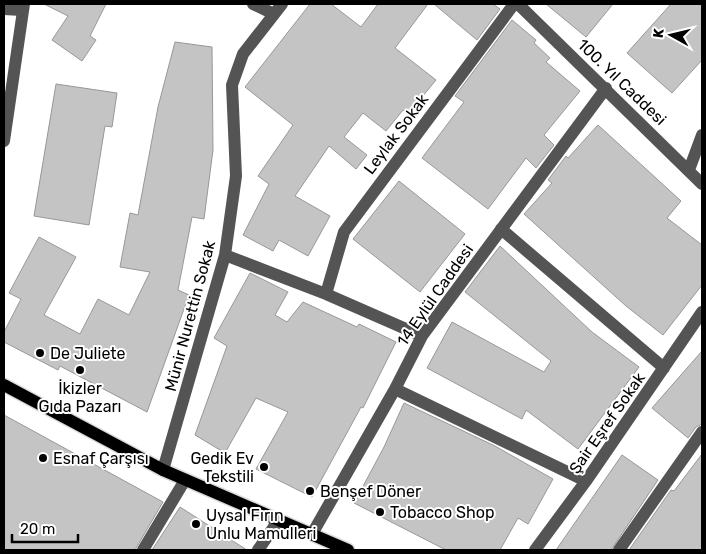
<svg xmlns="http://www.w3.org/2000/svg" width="706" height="554" viewBox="0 0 706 554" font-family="Rubik,sans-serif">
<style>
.building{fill:#c4c4c4;stroke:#989898}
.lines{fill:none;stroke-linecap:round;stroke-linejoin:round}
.major-casing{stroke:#dbdbdb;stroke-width:15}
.minor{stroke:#545454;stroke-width:12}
.major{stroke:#000;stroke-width:12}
.poi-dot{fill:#000;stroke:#fff;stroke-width:2}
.labels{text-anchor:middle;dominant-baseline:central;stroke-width:4;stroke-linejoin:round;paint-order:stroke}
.street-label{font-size:16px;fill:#000;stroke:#fff}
.poi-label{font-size:16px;fill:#000;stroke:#fff;text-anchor:start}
</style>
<rect width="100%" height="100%" fill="#fff"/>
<path class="building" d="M44,4H106L90,36L96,40L82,61L52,40L68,16Z
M310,4H331L361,27L378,4H428L395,48L436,80L408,114L403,110L386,131L363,113L344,137L367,155L356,169L329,146L295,196L330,216L308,256L279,240L273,251L243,235L269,184L258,176L293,125L245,87Z
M434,4H493L500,9L477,40Z
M546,4H613L586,37Z
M671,4H702V60L672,93L627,53Z
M512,20L536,40L534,43L550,58L546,62L580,91L544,135L554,145L536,168L526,158L488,209L422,158L464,102L455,96Z
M175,42L212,47L213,150L204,219L192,217L178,290L189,295L147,412L60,366L58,370L4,342V332L21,299L9,293L39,237L76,257L44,315L80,334L98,299L129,315L150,272L120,267L130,213L138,215L158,107Z
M56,84L117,93L112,127L105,126L89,225L34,216Z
M598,125L681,201L667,218L702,245V285L663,335L626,306L524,214L552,183L548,180L566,156L568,158Z
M399,181L465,234L420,292L353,239Z
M500,246L592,332L639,367L578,449L526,410L522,419L427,368L452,322L544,372L551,361L465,292Z
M250,273L288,292L275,315L287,322L303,302L357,327L359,324L396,342L363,408L361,407L312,497L256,469L288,412L256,398L225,453L195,435L227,346L214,338Z
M702,351V424L696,427L688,438L652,408Z
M404,403L495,446L553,479L528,524L518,518L500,550H446L354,503L384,447Z
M4,415L163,502L135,550H4Z
M702,454V550H629L671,490L674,491Z
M622,455L658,480L611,550H556Z
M180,507L247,550H152Z"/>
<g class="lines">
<defs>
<path id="major" d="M4,385L163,470L348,550"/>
</defs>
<use href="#major" class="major-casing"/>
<path class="minor" d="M253,4L274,14
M518,4L702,184
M4,9L22,10
M4,141L24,4
M689,170L702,135
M501,229L664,368
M225,255L326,294L422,336
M326,294L344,232L514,4
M395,389L586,481
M163,470L225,255L236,176L232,85L243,54L282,4
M312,534L395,389L422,336L606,88
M143,550L185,480
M258,550L278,521
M535,550L586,481L702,312
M619,550L702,432"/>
<use href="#major" class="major"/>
</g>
<g class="poi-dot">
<circle cx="40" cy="353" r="5"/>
<circle cx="80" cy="370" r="5"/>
<circle cx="43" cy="458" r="5"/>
<circle cx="264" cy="467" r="5"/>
<circle cx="310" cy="491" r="5"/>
<circle cx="380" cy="512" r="5"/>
<circle cx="196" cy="524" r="5"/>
</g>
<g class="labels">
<g class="street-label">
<text transform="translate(622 82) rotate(44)">100. Yıl Caddesi</text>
<text transform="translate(396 134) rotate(-53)">Leylak Sokak</text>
<text transform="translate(435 295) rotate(-55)">14 Eylül Caddesi</text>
<text transform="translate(190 316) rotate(-75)">Münir Nurettin Sokak</text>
<text transform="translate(607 423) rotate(-55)">Şair Eşref Sokak</text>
</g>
<g class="poi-label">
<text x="50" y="353">De Juliete</text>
<text x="80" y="388" text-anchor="middle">İkizler<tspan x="80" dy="18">Gıda Pazarı</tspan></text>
<text x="53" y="458">Esnaf Çarşısı</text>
<text x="254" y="458" text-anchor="end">Gedik Ev<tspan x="254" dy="18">Tekstili</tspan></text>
<text x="320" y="491">Benşef Döner</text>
<text x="390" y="512">Tobacco Shop</text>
<text x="206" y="515">Uysal Fırın<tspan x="206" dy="18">Unlu Mamulleri</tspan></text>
</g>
</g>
<rect width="706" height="554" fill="none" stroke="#000000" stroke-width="10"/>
<g transform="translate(671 35) rotate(278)" stroke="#ffffff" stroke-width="4" paint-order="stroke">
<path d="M0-4L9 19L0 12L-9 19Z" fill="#000000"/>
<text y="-8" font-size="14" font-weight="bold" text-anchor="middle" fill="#000000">K</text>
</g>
<path d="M12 534v8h66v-8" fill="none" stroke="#000000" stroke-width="2.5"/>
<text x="20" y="534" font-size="15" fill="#000000" stroke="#ffffff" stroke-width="4" paint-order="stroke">20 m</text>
</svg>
